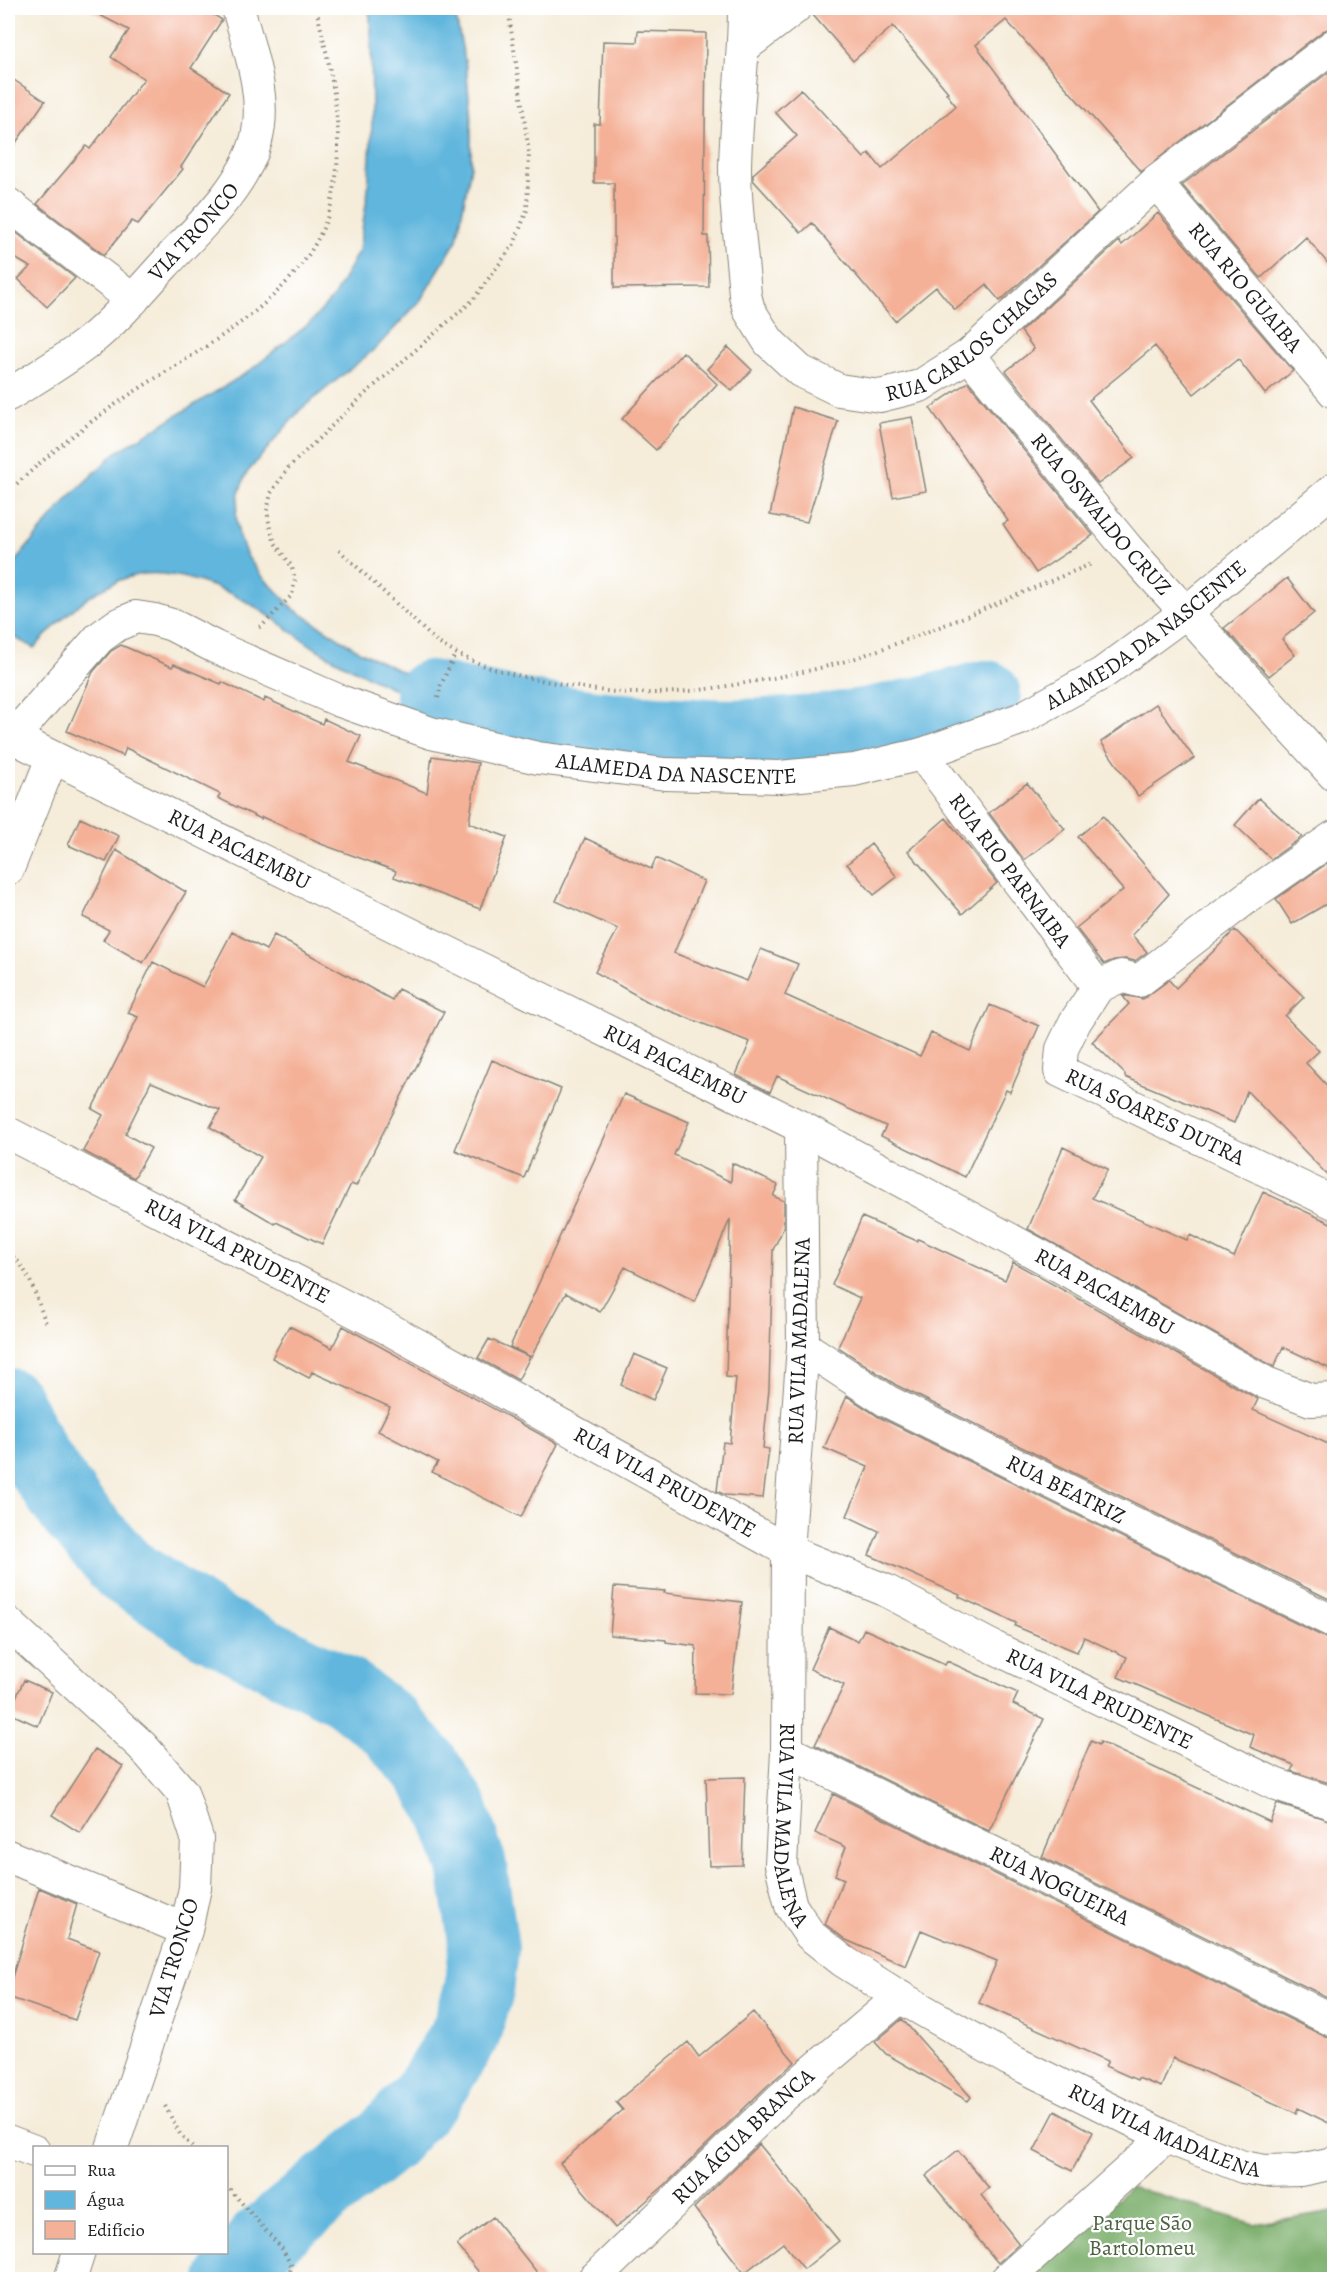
<svg xmlns="http://www.w3.org/2000/svg" width="1342" height="2287" viewBox="0 0 1342 2287" font-family="Alegreya,serif">
<style>
.forest{fill:#7aae6a;stroke:#4b6543;stroke-width:1.5}
.water{fill:#61b6dd;stroke:#3e697c;stroke-width:1.5}
.lines{fill:none;stroke-linecap:round;stroke-linejoin:round}
.river{stroke:#61b6dd;stroke-width:70}
.building{fill:#f4b197}
.minor-casing{stroke:#88847a;stroke-width:34}
.path{stroke:#88847a;stroke-width:4;stroke-dasharray:1.5 4.5;stroke-linecap:butt}
.minor{stroke:#fff;stroke-width:32}
.labels{text-anchor:middle;dominant-baseline:central;stroke-width:4.5;stroke-linejoin:round;paint-order:stroke}
.street-label{font-size:22px;fill:#1c1c1c;stroke:#fff}
.park-label{font-size:22px;fill:#4e6242;stroke:#fff}
</style>
<rect width="100%" height="100%" fill="#fff"/>
<filter id="ink" filterUnits="userSpaceOnUse"><feTurbulence type="fractalNoise" baseFrequency=".0167" numOctaves="2"/><feDisplacementMap in="SourceGraphic" scale="12" xChannelSelector="R" yChannelSelector="G"/><feConvolveMatrix kernelMatrix="1 2 1 2 8 2 1 2 1" color-interpolation-filters="sRGB"/></filter>
<filter id="wash" filterUnits="userSpaceOnUse"><feTurbulence type="fractalNoise" baseFrequency=".008" numOctaves="4" result="noise"/><feDisplacementMap in="SourceGraphic" scale="24" xChannelSelector="R" yChannelSelector="G"/><feGaussianBlur stdDeviation="1.35" result="paint"/><feColorMatrix in="noise" values="0 0 0 0 0 0 0 0 0 0 0 0 0 0 0 0 0 1.4 0 .05"/><feComposite in="paint" operator="in"/></filter>
<g filter="url(#wash)">
<rect width="100%" height="100%" fill="#f5ecd9"/>
<path class="forest" d="M1131,2187L1254,2224L1334,2211V2279L1023,2280Z"/>
<path class="water" d="M369,8H454L466,66L471,117V166L457,240L420,301L376,348L300,410L246,474L239,493L236,515L239,536L247,556L260,574L295,610L359,651L434,687L426,703C389,687 351,670 315,648C296,636 278,621 259,609C227,589 170,566 133,576C93,586 61,619 34,648L8,634V570L69,497L115,453L248,372L311,322L334,296L359,250L368,190L372,123L371,31Z"/>
<g class="lines">
<path class="river" d="M430,695C558,724 689,743 820,729C876,723 931,710 986,695
M8,1403L36,1459L74,1513L124,1570L208,1625L346,1692L391,1727L425,1766L453,1810L472,1866L484,1948L479,1990L466,2032L428,2094L386,2140L259,2243L231,2280"/>
</g>
<g id="blocks">
<path class="building" d="M86,8H203L222,20L191,68L229,93L181,167L183,169L138,224L132,221L104,255L37,204L86,146L90,149L144,79L111,57L129,30Z
M813,8H1335V27L1323,31L1141,172L1006,20L976,45L1098,212L1000,301L986,285L955,310L936,287L895,321L812,223L801,233L753,180V174L797,136L775,112L801,89L864,158L869,153L882,169L956,106L946,93L948,92L893,26L853,61L812,14Z
M638,31L706,33L704,236H708L709,287L614,288V183H594V124H600L603,41L637,42Z
M1335,67V272L1306,237L1261,278L1182,185Z
M8,76L45,101L8,154Z
M1158,213L1293,371L1265,394L1238,359L1194,394L1155,346L1089,400L1134,458L1098,484L1006,371L1034,349L1021,331L1119,241L1122,245Z
M14,231L75,278L47,307L18,279L30,267L8,254V238Z
M728,347L752,370L732,391L707,369Z
M683,352L717,384L656,450L622,419Z
M968,382L1093,535L1036,573L1003,524L1008,521L930,408Z
M793,407L838,421L807,522L770,515Z
M912,417L926,491L893,497L879,423Z
M1287,578L1314,613L1282,639L1295,655L1269,676L1224,628Z
M121,645L172,667L174,664L221,684L222,682L264,702L265,698L322,724L324,719L361,736L349,762L427,793L432,756L478,763L469,823L507,837L480,909L394,877L396,871L318,843L319,842L262,817L261,819L218,798L220,794L126,748L123,756L67,731L93,672L111,651Z
M1156,704L1194,758L1138,796L1101,742Z
M1027,783L1065,829L1024,860L989,813Z
M1259,798L1302,837L1271,859L1235,825Z
M1103,816L1169,894L1132,935L1147,952L1135,961L1126,959L1114,960L1104,964L1076,928L1123,890L1078,837Z
M80,818L119,836L106,862L68,845Z
M946,818L997,883L962,914L908,851Z
M585,838L651,869L656,858L704,881L674,953L747,981L761,949L798,964L785,995L920,1056L931,1033L970,1051L990,1005L1039,1026L1010,1092L1006,1090L965,1177L881,1136L886,1126L777,1076L770,1092L736,1075L750,1042L652,1004L595,972L618,929L556,901Z
M871,844L897,877L874,895L847,864Z
M116,850L186,892L143,963L103,940L109,930L83,917Z
M1329,862L1335,867V899L1292,924L1276,899Z
M1235,930L1304,997L1285,1016L1319,1051L1306,1063L1335,1094V1183L1247,1091L1234,1123L1125,1077V1074L1092,1042L1129,1004L1122,995L1143,999L1169,980L1176,988Z
M232,932L266,950L274,935L392,1000L398,989L444,1012L356,1186L351,1184L322,1244L276,1222L275,1224L235,1200L261,1157L210,1127L220,1110L151,1082L125,1134L151,1148L134,1178L83,1151L103,1115L92,1109L138,1017L128,1013L153,962L203,987Z
M492,1060L561,1089L524,1178L455,1150Z
M624,1094L689,1122L674,1155L731,1182L732,1163L778,1185L773,1196L784,1201V1227L773,1250L769,1389L763,1448L769,1449L763,1498L725,1495L717,1491L723,1442L730,1443L736,1378L726,1377L730,1219L695,1302L625,1267L600,1312L566,1293L531,1357L510,1347Z
M1063,1147L1108,1169L1092,1198L1187,1240L1190,1235L1234,1257L1263,1192L1335,1225V1371L1283,1347L1274,1367L1028,1229Z
M862,1217L917,1241L918,1239L1005,1280L1013,1262L1258,1399L1253,1410L1335,1447V1602L896,1385L838,1347L860,1298L832,1285Z
M289,1326L332,1348L343,1326L558,1444L521,1517L432,1472L438,1462L378,1431L390,1407L312,1372L309,1378L272,1358Z
M489,1339L530,1357L518,1380L478,1358Z
M634,1354L667,1368L653,1400L621,1385Z
M847,1396L879,1417L1326,1638L1335,1640V1785L1291,1771L1294,1765L1250,1747L1254,1735L1118,1677L1127,1657L1084,1637L1077,1652L1015,1626L1016,1623L959,1597L960,1595L869,1555L879,1531L847,1516L868,1467L824,1448Z
M614,1587L665,1591L664,1593L742,1602L731,1694L695,1693L696,1646L666,1642V1640L610,1635Z
M829,1627L858,1641L864,1629L945,1665L947,1661L1018,1693L1013,1704L1044,1719L989,1831L815,1745L844,1685L810,1669Z
M24,1680L52,1692L38,1726L9,1713Z
M1091,1741L1099,1745L1100,1742L1270,1822L1277,1804L1335,1822V2001L1042,1857Z
M95,1749L123,1766L80,1833L52,1815Z
M745,1777L742,1865L709,1866L706,1778Z
M833,1794L1326,2037L1335,2039V2126L1298,2108L1296,2113L1173,2058L1161,2087L1138,2078L1137,2080L1105,2066L1108,2061L979,2003L997,1961L921,1930L906,1966L846,1940L825,1924L844,1879L835,1875L846,1847L815,1833Z
M39,1888L77,1904L67,1939L99,1951L75,2020L8,1997V1991Z
M753,2012L795,2062L767,2086L666,2184L615,2228L560,2163L623,2110L616,2102L688,2042L699,2057Z
M902,2019L971,2097L968,2101L886,2054L875,2042Z
M1055,2111L1093,2132L1072,2171L1034,2151Z
M759,2144L839,2241L804,2269L783,2243L744,2273L694,2208Z
M958,2150L989,2188L981,2195L1019,2244L998,2263L926,2176Z
M493,2217L543,2280H485L457,2245Z"/>
</g>
</g>
<g filter="url(#ink)">
<use href="#blocks" fill-opacity="0" stroke="#88847a" stroke-width="1.5"/>
<g class="lines">
<defs>
<g id="minor">
<path id="s1" d="M744,8C744,61 736,114 735,167C735,209 742,252 745,295L749,310L769,342L800,371L839,390L880,396L920,386L969,355L1156,182L1334,45"/>
<path d="M744,47L795,8"/>
<path id="s2" d="M1156,182L1334,392"/>
<path d="M8,204L133,300"/>
<path id="s3" d="M969,355L1128,549L1334,775"/>
<path id="s4" d="M8,395C36,378 65,361 91,340C118,318 141,290 164,265C196,230 243,188 256,141C268,98 249,49 238,8"/>
<path id="s5" d="M8,735L801,1127L1052,1262L1266,1383L1311,1400L1334,1399"/>
<path id="s6" d="M12,738L99,638L117,625L136,617L155,620L172,625L215,647L340,701L431,733L538,758L665,774L779,777L854,770L922,754L1020,719L1103,673L1185,613L1334,489"/>
<path id="s7" d="M922,754L1098,987"/>
<path id="s8" d="M1334,837L1245,899L1139,981L1121,976L1098,987L1075,1022L1062,1049L1060,1071L1334,1203"/>
<path d="M8,869L52,758"/>
<path id="s9" d="M801,1127L803,1346L788,1551L787,1751L781,1865L791,1906L810,1935L843,1961L900,1997L1010,2060L1166,2137L1243,2167L1265,2171L1300,2170L1334,2163"/>
<path id="s10" d="M8,1133L389,1329L788,1551L885,1590L987,1644L1277,1785L1334,1804"/>
<path id="s11" d="M803,1346L887,1401L1334,1622"/>
<path d="M8,1623L142,1746L182,1792L197,1838L195,1888L186,1930L112,2148"/>
<path id="s12" d="M787,1751L1334,2021"/>
<path d="M8,1856L186,1930"/>
<path d="M8,2141L34,2151"/>
<path d="M70,2280L79,2252"/>
<path id="s13" d="M593,2280L780,2099L900,1997"/>
<path d="M1006,2280L1166,2137"/>
</g>
</defs>
<use href="#minor" class="minor-casing"/>
<path class="path" d="M8,492C41,461 76,432 113,406C191,351 313,300 333,196C346,130 331,71 316,8
M339,550L437,642C473,666 514,676 556,683C583,688 610,693 637,693C675,694 713,689 751,682C790,675 832,667 870,653C945,627 1020,593 1094,563
M259,627L262,626L292,595L295,580L292,567L275,543L270,528L267,511L271,493L288,468L366,393L472,301L514,244L527,210L529,152L508,8
M438,698L441,685L455,654
M8,1254C28,1262 38,1304 46,1323
M165,2106L180,2134L193,2148
M226,2185L283,2250L291,2265L289,2280"/>
<use href="#minor" class="minor"/>
</g>
</g>
<g class="labels">
<g class="street-label">
<text stroke="none"><textPath href="#s4" startOffset="249">VIA TRONCO</textPath></text>
<text stroke="none"><textPath href="#s2" startOffset="138">RUA RIO GUAIBA</textPath></text>
<text stroke="none"><textPath href="#s1" startOffset="579">RUA CARLOS CHAGAS</textPath></text>
<text stroke="none"><textPath href="#s3" startOffset="207">RUA OSWALDO CRUZ</textPath></text>
<text stroke="none"><textPath href="#s6" startOffset="1246">ALAMEDA DA NASCENTE</textPath></text>
<text stroke="none"><textPath href="#s6" startOffset="742">ALAMEDA DA NASCENTE</textPath></text>
<text stroke="none"><textPath href="#s5" startOffset="258">RUA PACAEMBU</textPath></text>
<text stroke="none"><textPath href="#s7" startOffset="146">RUA RIO PARNAIBA</textPath></text>
<text stroke="none"><textPath href="#s5" startOffset="744">RUA PACAEMBU</textPath></text>
<text stroke="none"><textPath href="#s8" startOffset="486">RUA SOARES DUTRA</textPath></text>
<text stroke="none"><textPath href="#s10" startOffset="258">RUA VILA PRUDENTE</textPath></text>
<text stroke="none"><textPath href="#s5" startOffset="1230">RUA PACAEMBU</textPath></text>
<text transform="translate(799 1341) rotate(-88)">RUA VILA MADALENA</text>
<text stroke="none"><textPath href="#s10" startOffset="744">RUA VILA PRUDENTE</textPath></text>
<text stroke="none"><textPath href="#s11" startOffset="300">RUA BEATRIZ</textPath></text>
<text stroke="none"><textPath href="#s10" startOffset="1230">RUA VILA PRUDENTE</textPath></text>
<text stroke="none"><textPath href="#s9" startOffset="700">RUA VILA MADALENA</textPath></text>
<text stroke="none"><textPath href="#s12" startOffset="304">RUA NOGUEIRA</textPath></text>
<text transform="translate(174 1958) rotate(-73)">VIA TRONCO</text>
<text stroke="none"><textPath href="#s9" startOffset="1222">RUA VILA MADALENA</textPath></text>
<text stroke="none"><textPath href="#s13" startOffset="208">RUA ÁGUA BRANCA</textPath></text>
</g>
<g class="park-label">
<text x="1142" y="2223">Parque São<tspan x="1142" dy="25">Bartolomeu</tspan></text>
</g>
</g>
<rect width="1342" height="2287" fill="none" stroke="#fff" stroke-width="30"/>
<rect x="33" y="2146" width="195" height="108" fill="#ffffff" stroke="#a4a4a4" stroke-width="1.5"/>
<rect x="45" y="2166" width="30" height="9" fill="#ffffff" stroke="#a4a4a4" stroke-width="1.5"/>
<text x="87" y="2176" font-size="18" fill="#1c1c1c">Rua</text>
<rect x="45" y="2191" width="30" height="18" fill="#61b6dd" stroke="#a4a4a4" stroke-width="1.5"/>
<text x="87" y="2206" font-size="18" fill="#1c1c1c">Água</text>
<rect x="45" y="2221" width="30" height="18" fill="#f4b197" stroke="#a4a4a4" stroke-width="1.5"/>
<text x="87" y="2236" font-size="18" fill="#1c1c1c">Edifício</text>
</svg>
